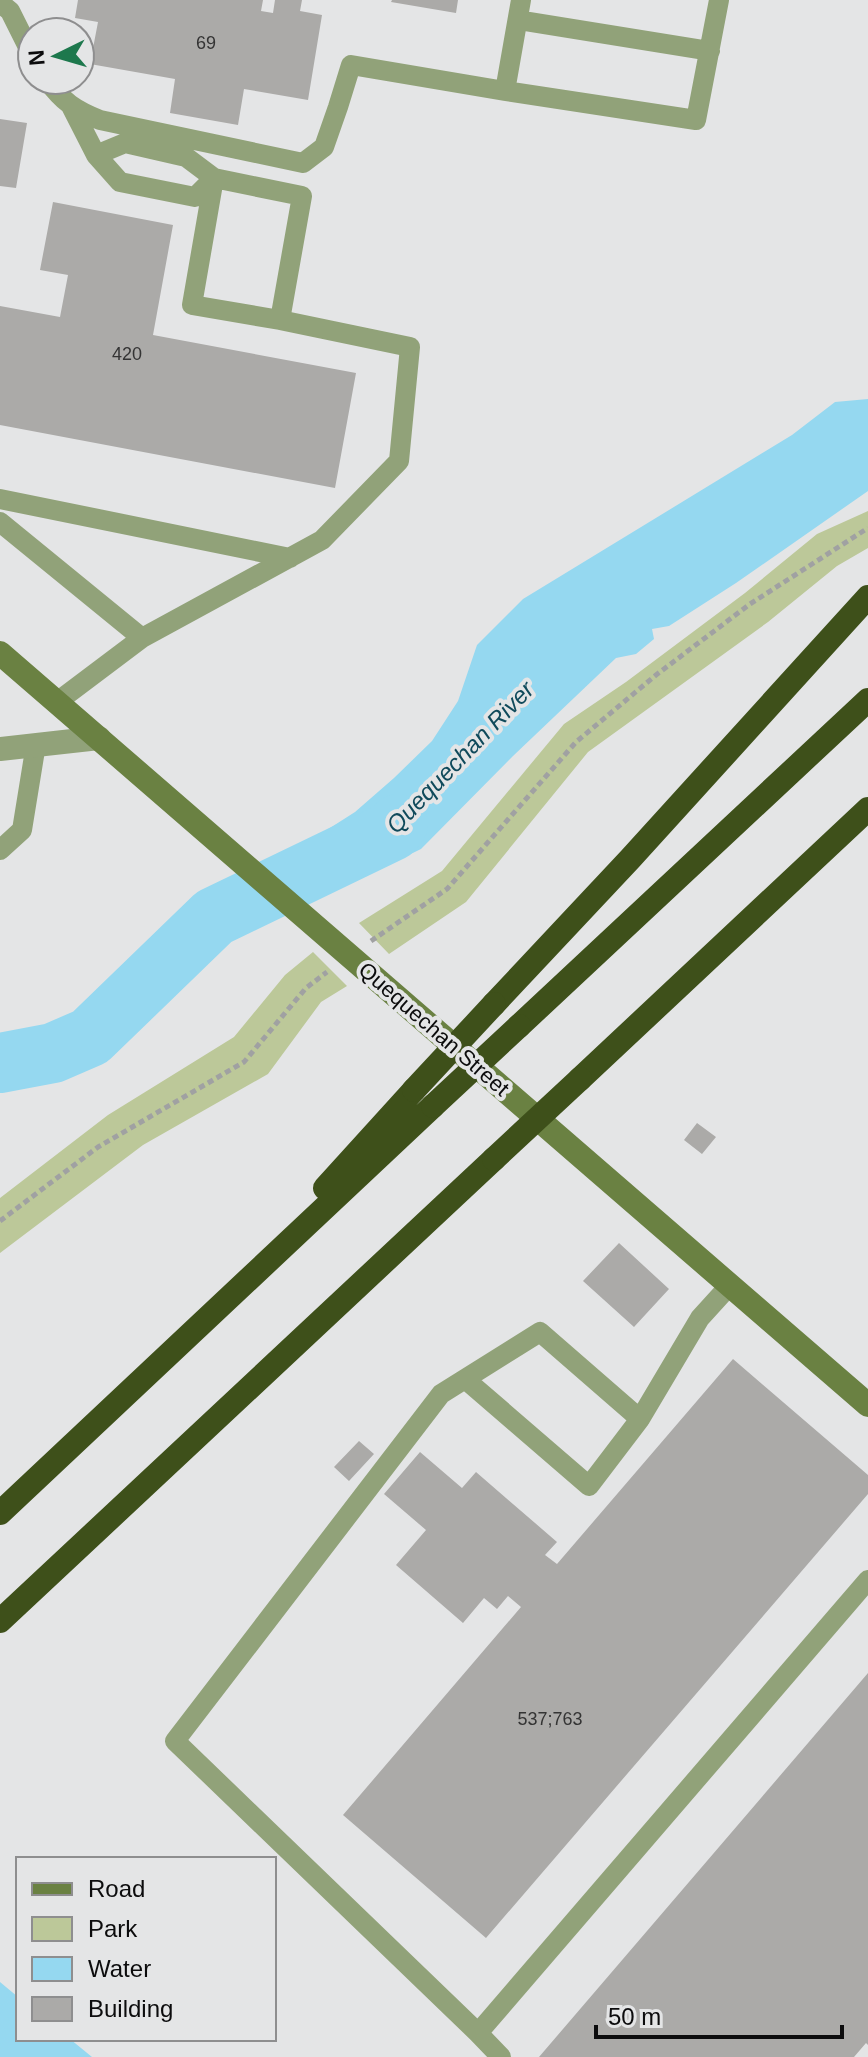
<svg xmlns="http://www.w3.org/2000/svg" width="868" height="2057" viewBox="0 0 868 2057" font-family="Helvetica,sans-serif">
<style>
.green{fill:#bcc899}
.water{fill:#95d8f0}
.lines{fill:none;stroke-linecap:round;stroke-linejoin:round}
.river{stroke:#95d8f0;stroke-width:60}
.building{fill:#abaaa8}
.path{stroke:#a0a1a2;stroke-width:5;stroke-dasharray:6 4;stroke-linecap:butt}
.service{stroke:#91a279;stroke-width:20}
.tertiary{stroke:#91a279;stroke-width:24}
.secondary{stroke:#6a8142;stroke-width:24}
.motorway{stroke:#3e501a;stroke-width:24}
.motorway-bridge{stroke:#3e501a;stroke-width:24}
.labels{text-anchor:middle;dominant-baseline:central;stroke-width:8;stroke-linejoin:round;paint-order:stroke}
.number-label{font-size:18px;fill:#343434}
.street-label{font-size:22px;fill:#0c0c0d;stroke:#e4e5e6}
.water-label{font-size:24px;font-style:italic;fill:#104a5b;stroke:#e4e5e6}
</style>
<rect width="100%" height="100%" fill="#e4e5e6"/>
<path class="green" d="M868,511V548L837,566L768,622L588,752L466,902L389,954L359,923L442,871L564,724L626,682L745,593L817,534Z
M313,952L347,986L321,1002L268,1074L143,1145L0,1253V1198L108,1115L234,1037L285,975Z"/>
<path class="water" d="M868,399V491L736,583L669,626L652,629L654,639L636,654L616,658L513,756L421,849L382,868L340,880L308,842L355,812L394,778L432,741L458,701L477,645L523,599L792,435L835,402Z
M0,1982L18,1997V2039H70L92,2057H0Z"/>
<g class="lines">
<path class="river" d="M0,1063L53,1053L90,1037L214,917L392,831L398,824"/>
</g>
<path class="building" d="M78,0H263L261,11L273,13L275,0H302L300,11L322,15L308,100L244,89L238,125L170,113L175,79L90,64L98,22L75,18Z
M392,0H458L456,13L391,2Z
M0,119L27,123L16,188L0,186Z
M53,202L173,225L153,335L356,373L335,488L0,425V306L60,317L68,275L40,270Z
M697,1123L716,1137L702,1154L684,1140Z
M619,1243L669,1289L634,1327L583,1281Z
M733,1359L868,1475V1494L486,1938L343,1815L521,1607L508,1596L497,1609L484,1598L463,1623L396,1565L426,1530L384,1494L420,1452L462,1488L476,1472L557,1542L545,1555L557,1564Z
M359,1441L374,1454L349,1481L334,1467Z
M868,1673V2045L866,2043L854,2057H539Z"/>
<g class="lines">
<path class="path" d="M371,941L447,889L576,742L656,675L750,604L868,528
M0,1221L98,1147L244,1062L306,988L327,972"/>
<path class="service" d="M0,3L10,11L32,55
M518,20L710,51
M47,80C63,102 75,110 100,120L303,163L324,147L338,107L351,65L505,91L696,120L719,0
M505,91L521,0
M71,106L96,155
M125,143L186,157L214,178L195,197L120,182L96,155Z
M0,499L290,558
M0,522L142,638L322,540L399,461L410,347L280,320L192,305L214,178L302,196L280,320
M57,702L142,638
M0,850L22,830L36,744
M730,1285L700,1318L640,1419L540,1332L441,1394L175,1741L478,2033L868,1580
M465,1379L589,1486L640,1419
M478,2033L501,2057"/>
<path class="tertiary" d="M0,749L99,738"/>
<path class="secondary" d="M0,653L868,1405"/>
<path class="motorway" d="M494,1004L630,859L868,597
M519,1026L868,700
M580,1079L868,809
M325,1188L414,1090
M0,1513L433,1106
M0,1621L494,1159"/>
<path class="motorway-bridge" d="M414,1090L494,1004
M433,1106L519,1026
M494,1159L580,1079"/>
</g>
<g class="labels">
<g class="number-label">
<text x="206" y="43">69</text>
<text x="127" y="354">420</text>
<text x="550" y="1719">537;763</text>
</g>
<g class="street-label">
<text transform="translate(434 1029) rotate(41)">Quequechan Street</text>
</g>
<g class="water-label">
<text transform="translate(460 757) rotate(-46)">Quequechan River</text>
</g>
</g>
<rect x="16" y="1857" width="260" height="184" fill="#e4e5e6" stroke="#8e8e8f" stroke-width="2"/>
<rect x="32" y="1883" width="40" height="12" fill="#6a8142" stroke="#8e8e8f" stroke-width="2"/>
<text x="88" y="1897" font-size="24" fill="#0c0c0d">Road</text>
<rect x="32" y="1917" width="40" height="24" fill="#bcc899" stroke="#8e8e8f" stroke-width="2"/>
<text x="88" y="1937" font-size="24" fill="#0c0c0d">Park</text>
<rect x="32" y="1957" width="40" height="24" fill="#95d8f0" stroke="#8e8e8f" stroke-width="2"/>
<text x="88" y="1977" font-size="24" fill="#0c0c0d">Water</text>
<rect x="32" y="1997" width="40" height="24" fill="#abaaa8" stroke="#8e8e8f" stroke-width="2"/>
<text x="88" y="2017" font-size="24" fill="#0c0c0d">Building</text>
<g transform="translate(56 56) rotate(265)"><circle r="38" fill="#e4e5e6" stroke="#8e8e8f" stroke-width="2"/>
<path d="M0-6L14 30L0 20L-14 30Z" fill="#1d784d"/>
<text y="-12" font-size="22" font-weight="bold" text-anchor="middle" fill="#0c0c0d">N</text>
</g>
<path d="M596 2025v12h246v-12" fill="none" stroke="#0c0c0d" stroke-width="4"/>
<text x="608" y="2025" font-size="24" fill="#0c0c0d" stroke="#e4e5e6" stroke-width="6" paint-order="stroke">50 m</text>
</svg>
